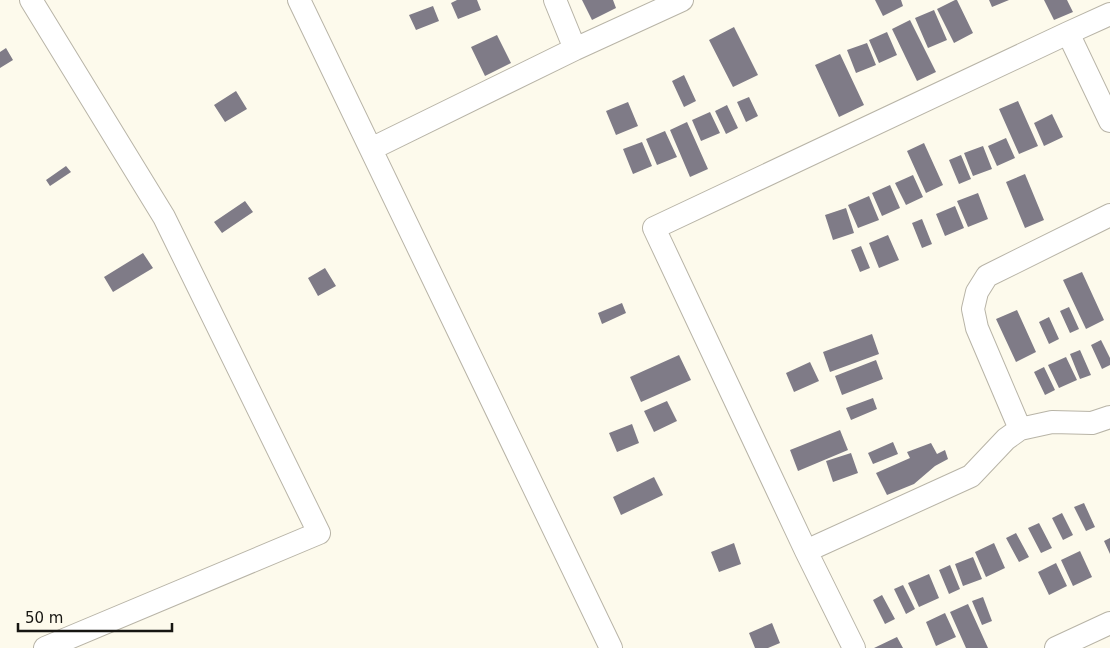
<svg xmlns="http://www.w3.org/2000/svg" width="1110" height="648" viewBox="0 0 1110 648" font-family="'DejaVu Sans',sans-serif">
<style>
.building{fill:#7f7b87}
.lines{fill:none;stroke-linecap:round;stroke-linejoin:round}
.street-casing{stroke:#b8b4a7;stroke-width:24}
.street{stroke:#fff;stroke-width:22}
</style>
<rect width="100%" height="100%" fill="#fdfaec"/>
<path class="building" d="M457,0H477L481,10L458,19L451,3Z
M582,0H613L616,8L592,20Z
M875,0H901L903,6L883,16Z
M955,0H957L973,33L954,43L937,9Z
M989,0H1009L992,7Z
M1044,0H1067L1073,12L1054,20Z
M433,6L439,21L416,30L409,15Z
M934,10L947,40L928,48L915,18Z
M910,20L936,72L917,81L892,29Z
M734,27L758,75L733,87L709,40Z
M887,32L897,55L879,63L869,40Z
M497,35L511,63L485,76L471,47Z
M867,43L876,65L856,73L847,50Z
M6,48L13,60L0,68V52Z
M840,54L864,105L839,117L815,65Z
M684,75L696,101L684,107L672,81Z
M236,91L247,109L225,122L214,105Z
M749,97L758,116L746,122L737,102Z
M1018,101L1038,146L1019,154L999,109Z
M628,102L638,126L616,135L606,111Z
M727,105L738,128L726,134L715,111Z
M710,112L720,133L701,141L692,120Z
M1052,114L1063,137L1044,146L1034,123Z
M687,122L708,169L690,177L670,130Z
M665,131L677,157L657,165L646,139Z
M1006,138L1015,158L997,166L988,146Z
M642,142L652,166L633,174L623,149Z
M924,143L943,185L926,193L907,151Z
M983,146L992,169L973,176L964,153Z
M961,155L971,179L959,184L949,160Z
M66,166L71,172L50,186L46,180Z
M1025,174L1044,220L1025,228L1006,182Z
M913,175L923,197L906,205L895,183Z
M890,185L900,208L882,216L872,193Z
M978,193L988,219L968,227L957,201Z
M869,196L879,220L858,228L848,205Z
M245,201L253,212L222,233L214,222Z
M955,206L964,228L945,236L936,214Z
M846,208L854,233L833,240L825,215Z
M922,219L932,244L922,248L912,223Z
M888,235L899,260L879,268L869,243Z
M861,246L870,268L860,272L851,250Z
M143,253L153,268L113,292L104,277Z
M325,268L336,286L318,296L308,278Z
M1082,272L1104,320L1086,329L1063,280Z
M622,303L626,313L602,324L598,313Z
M1069,307L1079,329L1070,333L1060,311Z
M1017,310L1036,352L1016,362L996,319Z
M1049,317L1059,339L1049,344L1039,322Z
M872,334L879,354L830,372L823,352Z
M1101,340L1110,358V365L1102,369L1091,345Z
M1080,350L1091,375L1080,379L1070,354Z
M679,355L691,380L641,402L630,377Z
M1066,357L1077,380L1059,388L1048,365Z
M876,360L883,379L842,395L835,376Z
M810,362L819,381L794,392L786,373Z
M1044,367L1055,390L1045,395L1034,372Z
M873,398L877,409L851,420L846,408Z
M667,401L677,421L654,432L644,411Z
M632,424L639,443L617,452L609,433Z
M840,430L848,450L798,471L790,450Z
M893,442L898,454L873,464L868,453Z
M931,443L937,454L945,450L948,459L935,466L914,484L887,495L876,473L910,458L907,452Z
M851,453L858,473L833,482L826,461Z
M654,477L663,495L621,515L613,497Z
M1084,503L1095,527L1086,531L1074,507Z
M1062,513L1073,535L1063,540L1052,518Z
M1039,523L1052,548L1041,553L1028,528Z
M1016,533L1029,557L1019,562L1006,538Z
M1110,538V554L1104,541Z
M734,543L741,564L719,572L711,552Z
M994,543L1005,568L986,577L975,552Z
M1080,551L1092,577L1073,586L1061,560Z
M973,557L982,579L963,586L955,564Z
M1056,563L1067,586L1049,595L1038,572Z
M950,565L960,589L949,594L939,570Z
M929,574L939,598L919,607L908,583Z
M903,585L915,609L906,614L894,589Z
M882,595L895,619L885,624L873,600Z
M983,597L992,621L982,625L972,601Z
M968,604L988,648H966L950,612Z
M945,613L956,637L936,646L926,622Z
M772,623L780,643L768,648H755L749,633Z
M897,637L903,648H874Z"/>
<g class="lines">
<defs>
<path id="street" d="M31,0L164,217L319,533L45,648
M299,0L611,648
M555,0L575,49
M1068,33L1110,121
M371,149L575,49L682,0
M1020,429L977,328L973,309L977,292L987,276L1110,215
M806,551L971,476L1006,439L1020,429L1052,422L1092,423L1110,417
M854,648L806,551L654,228L1068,33L1110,14
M1056,648L1110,623"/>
</defs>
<use href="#street" class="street-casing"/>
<use href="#street" class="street"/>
</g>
<path d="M18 623v8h154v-8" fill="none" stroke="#171612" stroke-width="2.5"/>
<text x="25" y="623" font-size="15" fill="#171612" stroke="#fdfaec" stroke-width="4" paint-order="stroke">50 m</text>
</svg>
